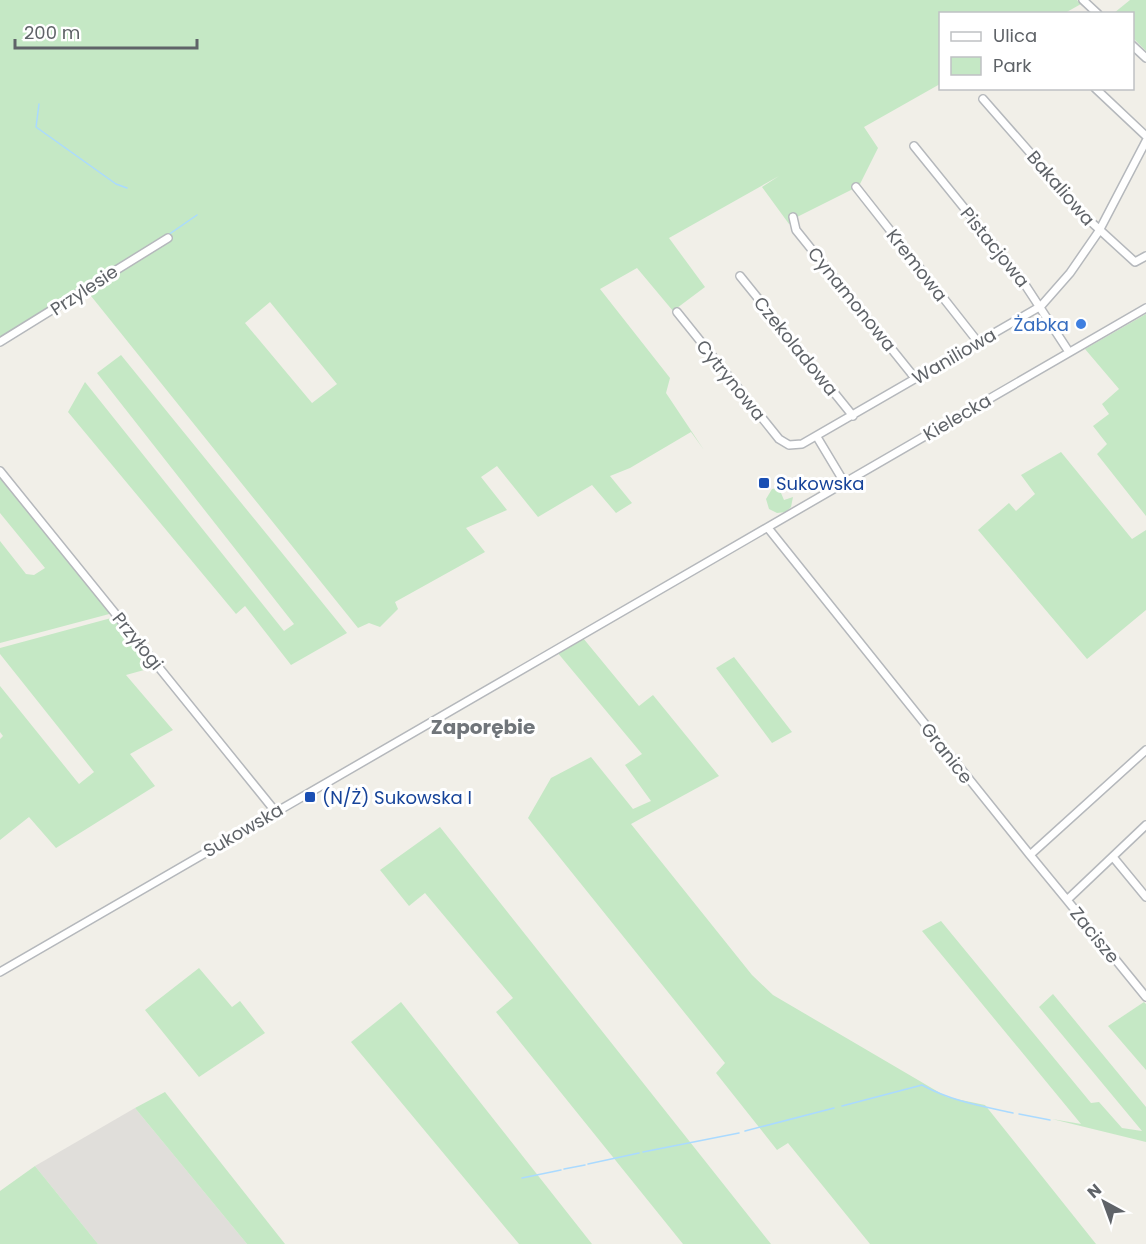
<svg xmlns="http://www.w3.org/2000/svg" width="1146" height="1244" viewBox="0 0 1146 1244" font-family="Poppins,sans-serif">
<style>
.industrial{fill:#e0deda}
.green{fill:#c5e8c5;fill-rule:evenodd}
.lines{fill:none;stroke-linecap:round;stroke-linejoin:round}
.stream{stroke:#aadaff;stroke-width:1.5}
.minor-casing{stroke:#b5b8bc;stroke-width:10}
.minor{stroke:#fff;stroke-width:7}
.shop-dot{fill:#3f7fe0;stroke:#fff;stroke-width:2}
.transit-dot{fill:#1a4fb4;stroke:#fff;stroke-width:2}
.labels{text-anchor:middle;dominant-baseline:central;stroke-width:6;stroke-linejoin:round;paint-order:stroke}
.street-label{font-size:18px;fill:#5f6368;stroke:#fff}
.shop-label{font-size:18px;fill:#366cbe;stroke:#fff;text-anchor:end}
.transit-label{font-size:18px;fill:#164399;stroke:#fff;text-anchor:start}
.neighbourhood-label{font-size:20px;font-weight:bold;fill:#70757a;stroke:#fff}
</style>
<rect width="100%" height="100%" fill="#f1efe8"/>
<path class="industrial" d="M135,1108L247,1244H98L35,1166Z"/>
<path class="green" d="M0,0H1077L1081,4L1065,13L940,14V84L864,127L878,148L859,186L799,216L789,224L762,187L779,176L669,238L705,287L673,311L637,268L600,289L670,378L666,393L704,450L691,432L630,468L610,476L632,503L616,513L592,485L538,517L497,466L481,477L507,510L466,528L485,552L395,602L398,609L380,627L369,623L358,628L87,291L0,339ZM270,302L337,384L312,403L245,323Z
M1130,0H1146V51L1133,38L1132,14L1114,13Z
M1146,314V516L1097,454L1107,444L1093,426L1109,414L1102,404L1119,389L1085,349Z
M121,355L347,633L291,665L245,606L236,614L68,412L85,382L284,631L294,624L97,373Z
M1061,452L1132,539L1146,530V610L1087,659L978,530L1009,503L1016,511L1035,494L1021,475Z
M0,475L113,613L0,643V541L26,574L34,575L45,568L0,513Z
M782,487L788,490L781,493L784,500L793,497L791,507L786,512L777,513L769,509L766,499L772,489Z
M115,617L155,667L126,675L173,730L130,754L155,786L56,848L29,817L0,840V739L3,736L0,732V686L79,784L94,772L0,654V648Z
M583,638L639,706L653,695L719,776L631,824L752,975L773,995L947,1097L985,1105L1096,1244H870L788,1143L777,1150L716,1073L725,1063L528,818L551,778L591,757L633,809L651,801L625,765L642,754L557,652Z
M734,657L792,732L772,743L716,668Z
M440,827L771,1244H683L496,1012L513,998L425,893L409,906L380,870Z
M941,921L1091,1103L1099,1102L1122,1128L1142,1131L1039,1007L1053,994L1146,1107V1142L1052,1119L1081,1124L922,931Z
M199,968L232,1007L240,1001L265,1033L199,1077L145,1010Z
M401,1002L592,1244H519L351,1042Z
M1144,1002L1146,1004V1070L1108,1026Z
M165,1092L285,1244H247L135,1108Z
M35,1166L98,1244H0V1191Z"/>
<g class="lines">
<path class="stream" d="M39,104L36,127L116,184L127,188
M168,235L197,215
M91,282L128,259
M842,1106L922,1085C951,1101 981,1106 1013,1113
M1019,1114L1050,1120
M745,1131L834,1108
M643,1152L739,1133
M588,1164L639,1153
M564,1169L585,1165
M522,1178L561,1170"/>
<defs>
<path id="minor" d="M1083,0L1098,14
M1132,45L1146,58
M1095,88L1146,136
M983,99L1089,220L1135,262L1146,256
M914,146L1020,277L1069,352
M856,187L978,342
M793,217L796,230L915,378
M740,276L853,416
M677,312L779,439L789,445L802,444L1041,306L1070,273L1099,231L1146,141
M0,342L168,238
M817,437L844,482
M0,471L275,811
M768,528L1030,855L1146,750
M1030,855L1067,900L1146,825
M1113,857L1146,897
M1067,900L1146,997
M0,972L1146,308"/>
</defs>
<use href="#minor" class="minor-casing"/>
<use href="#minor" class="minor"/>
</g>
<circle class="shop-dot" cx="1081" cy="324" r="6"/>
<g class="transit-dot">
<rect x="758" y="477" width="12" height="12" rx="3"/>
<rect x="304" y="791" width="12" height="12" rx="3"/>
</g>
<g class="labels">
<g class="street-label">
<text transform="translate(1061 188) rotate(49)">Bakaliowa</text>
<text transform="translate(995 247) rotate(51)">Pistacjowa</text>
<text transform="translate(917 265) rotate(52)">Kremowa</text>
<text transform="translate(84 290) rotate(-33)">Przylesie</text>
<text transform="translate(852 299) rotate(51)">Cynamonowa</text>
<text transform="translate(796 346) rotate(51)">Czekoladowa</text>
<text transform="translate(954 356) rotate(-30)">Waniliowa</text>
<text transform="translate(731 380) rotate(51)">Cytrynowa</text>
<text transform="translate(957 417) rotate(-30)">Kielecka</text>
<text transform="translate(138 641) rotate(51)">Przyłogi</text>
<text transform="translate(947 753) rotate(52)">Granice</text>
<text transform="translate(243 830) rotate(-30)">Sukowska</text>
<text transform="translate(1095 935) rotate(51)">Zacisze</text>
</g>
<g class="shop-label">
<text x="1069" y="324">Żabka</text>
</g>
<g class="transit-label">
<text x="776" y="483">Sukowska</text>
<text x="322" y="797">(N/Ż) Sukowska I</text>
</g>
<g class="neighbourhood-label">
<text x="483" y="727">Zaporębie</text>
</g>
</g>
<rect x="939" y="12" width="195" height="78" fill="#ffffff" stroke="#bfc1c3" stroke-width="1.5"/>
<rect x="951" y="32" width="30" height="9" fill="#ffffff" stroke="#bfc1c3" stroke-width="1.5"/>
<text x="993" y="42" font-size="18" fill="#5f6368">Ulica</text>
<rect x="951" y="57" width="30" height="18" fill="#c5e8c5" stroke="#bfc1c3" stroke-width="1.5"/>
<text x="993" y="72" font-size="18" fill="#5f6368">Park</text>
<g transform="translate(1104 1202) rotate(319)" stroke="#ffffff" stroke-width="4.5" paint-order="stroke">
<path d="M0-4.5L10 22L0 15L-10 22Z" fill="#5f6368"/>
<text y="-9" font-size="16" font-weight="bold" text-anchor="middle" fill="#5f6368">N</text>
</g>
<path d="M15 39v9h182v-9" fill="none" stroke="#5f6368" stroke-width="3"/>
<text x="24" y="39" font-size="18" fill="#5f6368" stroke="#ffffff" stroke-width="4.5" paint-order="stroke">200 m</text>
</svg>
